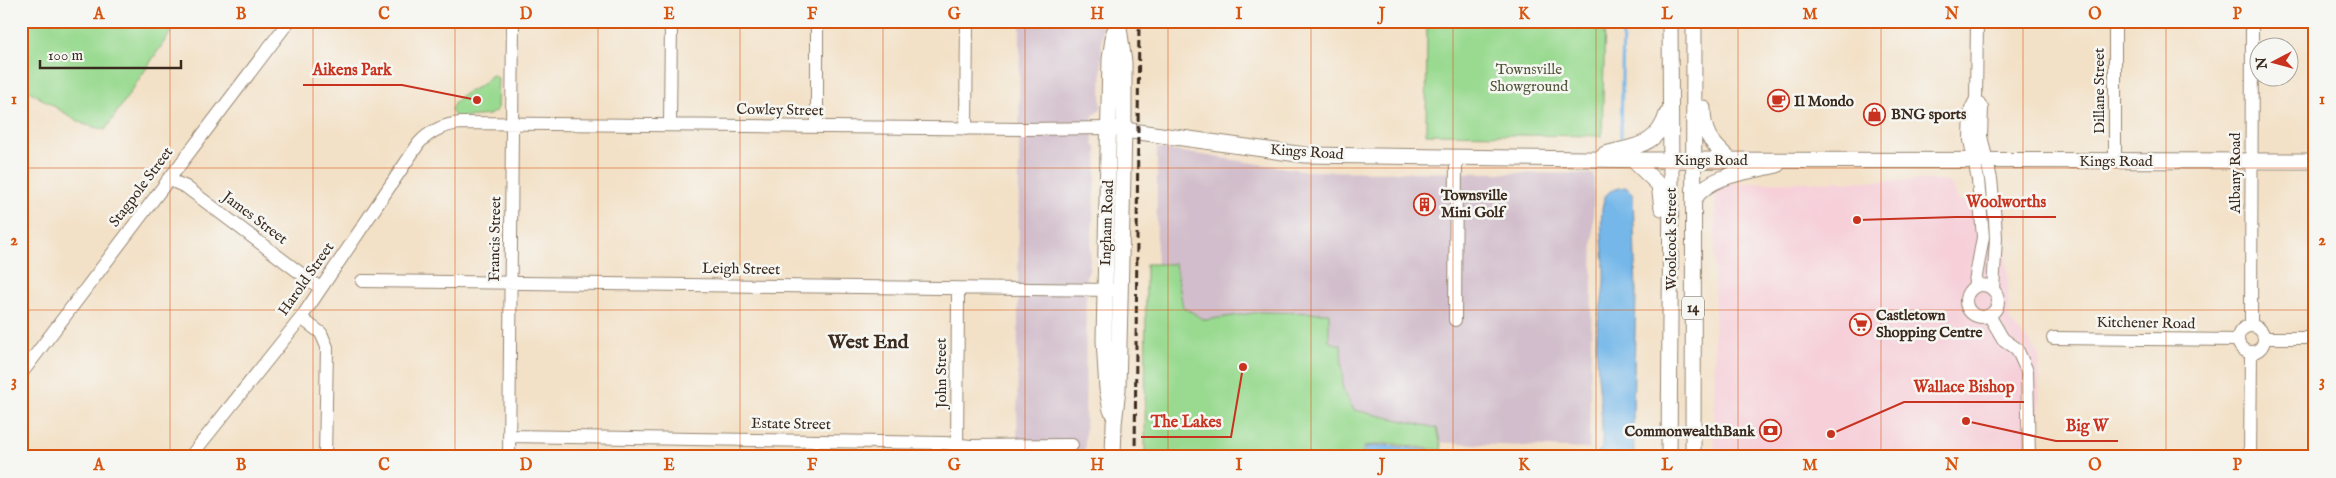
<svg xmlns="http://www.w3.org/2000/svg" width="2336" height="478" viewBox="0 0 2336 478" font-family="'IM FELL English',serif">
<style>
.built{fill:#f6cfd9}
.industrial{fill:#d1bdcb}
.green{fill:#99da90;stroke:#6a8257}
.water{fill:#74b7e9;stroke:#587084}
.lines{fill:none;stroke-linecap:round;stroke-linejoin:round}
.stream{stroke:#74b7e9;stroke-width:3}
.minor-casing{stroke:#978672;stroke-width:14}
.major-casing{stroke:#978672;stroke-width:17}
.minor{stroke:#fff;stroke-width:12}
.major{stroke:#fff;stroke-width:15}
.rail{stroke:#3b2a1e;stroke-width:3;stroke-dasharray:8 4;stroke-linecap:butt}
.grid{fill:none;stroke:#d7540e;stroke-width:1;stroke-opacity:0.55}
.labels{text-anchor:middle;dominant-baseline:central;stroke-width:5;stroke-linejoin:round;paint-order:stroke}
.shield{fill:#f6f6f2;stroke:#73675e;stroke-width:1}
.shield-label{font-size:14px;font-weight:bold;fill:#3b2a1e}
.park-label{font-size:15px;fill:#52563a;stroke:#f6f6f2}
.street-label{font-size:15px;fill:#3b2a1e;stroke:#f6f6f2}
.poi-label{font-size:15px;font-weight:bold;fill:#3b2a1e;stroke:#f6f6f2;text-anchor:start}
.district-label{font-size:20px;font-weight:bold;fill:#3b2a1e;stroke:#f6f6f2}
.leader{fill:none;stroke:#c8321e;stroke-width:2}
.callout-dot{fill:#c8321e;stroke:#f6f6f2;stroke-width:2}
.callout-label{font-size:16px;text-anchor:middle;font-weight:bold;fill:#c8321e;stroke:#f6f6f2;stroke-width:5;stroke-linejoin:round;paint-order:stroke}
.neatline{fill:none;stroke:#d7540e;stroke-width:2}
.grid-label{font-size:16px;text-anchor:middle;font-weight:bold;fill:#d7540e}
</style>
<rect width="100%" height="100%" fill="#f6f6f2"/>
<filter id="ink" filterUnits="userSpaceOnUse"><feTurbulence type="fractalNoise" baseFrequency=".02" numOctaves="2"/><feDisplacementMap in="SourceGraphic" scale="10" xChannelSelector="R" yChannelSelector="G"/><feConvolveMatrix kernelMatrix="1 2 1 2 8 2 1 2 1" color-interpolation-filters="sRGB"/></filter>
<filter id="wash" filterUnits="userSpaceOnUse"><feTurbulence type="fractalNoise" baseFrequency=".0096" numOctaves="4" result="noise"/><feDisplacementMap in="SourceGraphic" scale="20" xChannelSelector="R" yChannelSelector="G"/><feGaussianBlur stdDeviation="1.12" result="paint"/><feColorMatrix in="noise" values="0 0 0 0 0 0 0 0 0 0 0 0 0 0 0 0 0 1.4 0 .05"/><feComposite in="paint" operator="in"/></filter>
<g filter="url(#wash)">
<rect width="100%" height="100%" fill="#f3e1c7"/>
<path class="built" d="M1943,180L1952,185L1959,201L2005,202L2009,320L2039,353L2040,457H1714L1715,192L1726,185L1736,183Z"/>
<path class="industrial" d="M1020,21H1102L1101,108L1093,116V144L1097,149L1096,177L1089,271L1086,276L1085,457H1017Z
M1157,148L1306,171L1594,174L1589,449L1156,430Z"/>
<path class="green" d="M21,21H178L105,130L83,124L24,88L21,91Z
M1427,21H1605L1602,136L1426,134Z
M494,75L498,78L497,110L489,115L456,118L451,110C458,93 468,93 481,85C487,82 487,76 494,75Z
M1146,264H1175L1183,307L1205,320L1260,312L1329,313V342L1341,345L1343,390L1354,410L1437,428L1442,450L1387,443L1365,446L1360,457H1145Z"/>
<path class="water" d="M1626,187L1633,194L1636,292L1633,411L1634,457H1593L1602,448C1604,408 1594,369 1597,329C1599,309 1605,293 1604,272C1604,251 1598,219 1604,199C1607,190 1617,188 1626,187Z
M1387,445L1429,450L1439,457H1362L1366,447Z"/>
<g class="lines">
<path class="stream" d="M1621,137L1623,21"/>
</g>
</g>
<g filter="url(#ink)">
<g class="lines">
<defs>
<path id="minor" d="M1976,99L1982,108L1981,136L1991,179L1995,220L1996,238L1993,290
M670,124L671,21
M817,126V21
M966,129L967,21
M2115,161V21
M168,179L186,187L320,288
M362,281L1115,290
M1966 301a16 16 0 1 1 32 0a16 16 0 1 1-32 0Z
M1974,287L1983,237L1978,180L1970,140L1971,109L1976,99L1977,21
M1989,315L2003,339L2017,349L2027,371L2029,457
M301,318L321,333L327,347L325,457
M1455,320L1456,156
M2251,325L2252,21
M2238 339a13 13 0 1 1 26 0a13 13 0 1 1-26 0Z
M2053,338L2238,340
M2265,338H2315
M21,374L289,21
M509,436L945,443L970,446L1072,445
M190,457L301,318L419,143C430,131 443,125 460,123L1023,129L1110,128
M509,457L513,21
M957,457L958,290
M2250,457L2251,353"/>
<path id="major" d="M1703,108C1703,135 1711,142 1730,160
M1110,128L1305,155L1653,160L2315,161
M1605,154C1635,146 1657,147 1667,114
M1632,159L1659,185L1662,208
M1694,199C1711,174 1749,172 1777,165
M1111,410L1107,389L1104,340L1110,59L1114,32
M1113,457L1114,424L1118,389L1124,129V62L1118,21
M1669,457L1671,177L1670,21
M1693,457L1694,21"/>
</defs>
<use href="#minor" class="minor-casing"/>
<use href="#major" class="major-casing"/>
<use href="#minor" class="minor"/>
<use href="#major" class="major"/>
<path class="rail" d="M1135,457L1139,21"/>
</g>
</g>
<path class="grid" d="M170,21V457M313,21V457M455,21V457M598,21V457M740,21V457M883,21V457M1025,21V457M1168,21V457M1311,21V457M1453,21V457M1596,21V457M1738,21V457M1881,21V457M2023,21V457M2166,21V457M21,168H2315M21,310H2315"/>
<defs>
<symbol id="cafe-ring" viewBox="-11 -11 22 22"><circle r="9.5" fill="#f6f6f2" stroke="#c8321e" stroke-width="1.5"/><path d="M-5.5-4.5H6V0H3Q3 3.5 0 3.5H-2.5Q-5.5 3.5-5.5 0ZM3-3.2v2h1.7v-2ZM-6 4.5H4V6H-6Z" fill="#c8321e"/></symbol>
<symbol id="shop-ring" viewBox="-11 -11 22 22"><circle r="9.5" fill="#f6f6f2" stroke="#c8321e" stroke-width="1.5"/><path d="M-5-2.5h2.3a2.7 3.5 0 0 1 5.4 0H5L5.5 6h-11ZM-1.5-2.5h3a1.5 2.3 0 0 0-3 0Z" fill="#c8321e"/></symbol>
<symbol id="building-ring" viewBox="-11 -11 22 22"><circle r="9.5" fill="#f6f6f2" stroke="#c8321e" stroke-width="1.5"/><path d="M-4-6H4V6H1V3H-1V6H-4ZM-2.5-4.3h1.7v1.8h-1.7ZM.8-4.3h1.7v1.8H.8ZM-2.5-1h1.7V.8h-1.7ZM.8-1h1.7V.8H.8Z" fill="#c8321e"/></symbol>
<symbol id="supermarket-ring" viewBox="-11 -11 22 22"><circle r="9.5" fill="#f6f6f2" stroke="#c8321e" stroke-width="1.5"/><path d="M-6-5.5h2.5l.6 2H6L4.5 2H-2.5L-4.4-4H-6ZM-1.5 3.2a1.3 1.3 0 1 0 .1 0ZM3 3.2a1.3 1.3 0 1 0 .1 0Z" fill="#c8321e"/></symbol>
<symbol id="bank-ring" viewBox="-11 -11 22 22"><circle r="9.5" fill="#f6f6f2" stroke="#c8321e" stroke-width="1.5"/><path d="M-6-4H6V4H-6ZM0-2.3a2.3 2.3 0 1 0 0 4.6a2.3 2.3 0 1 0 0-4.6Z" fill="#c8321e"/></symbol>
</defs>
<g fill-rule="evenodd">
<use href="#cafe-ring" x="1766" y="88" width="25" height="25"/>
<use href="#shop-ring" x="1862" y="102" width="25" height="25"/>
<use href="#building-ring" x="1412" y="192" width="25" height="25"/>
<use href="#supermarket-ring" x="1848" y="312" width="25" height="25"/>
<use href="#bank-ring" x="1758" y="418" width="25" height="25"/>
</g>
<g class="labels">
<rect class="shield" x="1682" y="296.5" width="22" height="23" rx="4"/>
<g class="shield-label">
<text x="1693" y="308">14</text>
</g>
<g class="park-label">
<text x="1529" y="69">Townsville<tspan x="1529" dy="17">Showground</tspan></text>
</g>
<g class="street-label">
<text transform="translate(2099 91) rotate(-90)">Dillane Street</text>
<text transform="translate(780 110) rotate(1)">Cowley Street</text>
<text transform="translate(1307 152) rotate(4)">Kings Road</text>
<text x="1711" y="160">Kings Road</text>
<text x="2116" y="161">Kings Road</text>
<text transform="translate(2235 173) rotate(-90)">Albany Road</text>
<text transform="translate(141 187) rotate(-53)">Stagpole Street</text>
<text transform="translate(255 218) rotate(37)">James Street</text>
<text transform="translate(1107 223) rotate(-88)">Ingham Road</text>
<text transform="translate(495 239) rotate(-89)">Francis Street</text>
<text transform="translate(1671 239) rotate(-90)">Woolcock Street</text>
<text transform="translate(741 269) rotate(1)">Leigh Street</text>
<text transform="translate(306 279) rotate(-55)">Harold Street</text>
<text transform="translate(2146 323) rotate(1)">Kitchener Road</text>
<text transform="translate(941 373) rotate(-90)">John Street</text>
<text transform="translate(791 424) rotate(1)">Estate Street</text>
</g>
<g class="poi-label">
<text x="1794" y="101">Il Mondo</text>
<text x="1891" y="114">BNG sports</text>
<text x="1441" y="195">Townsville<tspan x="1441" dy="17">Mini Golf</tspan></text>
<text x="1876" y="315">Castletown<tspan x="1876" dy="17">Shopping Centre</tspan></text>
<text x="1755" y="431" text-anchor="end">CommonwealthBank</text>
</g>
<g class="district-label">
<text x="868" y="342">West End</text>
</g>
</g>
<path class="leader" d="M477 100L402 85H303M1857 220L1956 217H2056M1831 434L1904 402H2024M1243 367L1231 437H1141M1966 421L2056 441H2118"/>
<g class="callout-dot">
<circle cx="477" cy="100" r="5"/>
<circle cx="1857" cy="220" r="5"/>
<circle cx="1831" cy="434" r="5"/>
<circle cx="1243" cy="367" r="5"/>
<circle cx="1966" cy="421" r="5"/>
</g>
<g class="callout-label">
<text x="352" y="75">Aikens Park</text>
<text x="2006" y="207">Woolworths</text>
<text x="1964" y="392">Wallace Bishop</text>
<text x="1186" y="427">The Lakes</text>
<text x="2087" y="431">Big W</text>
</g>
<rect width="2336" height="478" fill="none" stroke="#f6f6f2" stroke-width="55"/>
<g transform="translate(2274 62) rotate(264)"><circle r="24" fill="#f6f6f2" stroke="#aba49d"/>
<path d="M0-4L9 19L0 12L-9 19Z" fill="#c8321e"/>
<text y="-8" font-size="14" font-weight="bold" text-anchor="middle" fill="#3b2a1e">N</text>
</g>
<path d="M40 60v8h141v-8" fill="none" stroke="#3b2a1e" stroke-width="2.5"/>
<text x="48" y="60" font-size="15" fill="#3b2a1e" stroke="#f6f6f2" stroke-width="4" paint-order="stroke">100 m</text>
<rect x="28" y="28" width="2280" height="422" class="neatline"/>
<g class="grid-label">
<text x="99" y="19">A</text>
<text x="241" y="19">B</text>
<text x="384" y="19">C</text>
<text x="526" y="19">D</text>
<text x="669" y="19">E</text>
<text x="812" y="19">F</text>
<text x="954" y="19">G</text>
<text x="1097" y="19">H</text>
<text x="1239" y="19">I</text>
<text x="1382" y="19">J</text>
<text x="1524" y="19">K</text>
<text x="1667" y="19">L</text>
<text x="1810" y="19">M</text>
<text x="1952" y="19">N</text>
<text x="2095" y="19">O</text>
<text x="2237" y="19">P</text>
<text x="14" y="104">1</text>
<text x="2322" y="104">1</text>
<text x="14" y="245">2</text>
<text x="2322" y="245">2</text>
<text x="14" y="386">3</text>
<text x="2322" y="386">3</text>
<text x="99" y="470">A</text>
<text x="241" y="470">B</text>
<text x="384" y="470">C</text>
<text x="526" y="470">D</text>
<text x="669" y="470">E</text>
<text x="812" y="470">F</text>
<text x="954" y="470">G</text>
<text x="1097" y="470">H</text>
<text x="1239" y="470">I</text>
<text x="1382" y="470">J</text>
<text x="1524" y="470">K</text>
<text x="1667" y="470">L</text>
<text x="1810" y="470">M</text>
<text x="1952" y="470">N</text>
<text x="2095" y="470">O</text>
<text x="2237" y="470">P</text>
</g>
</svg>
